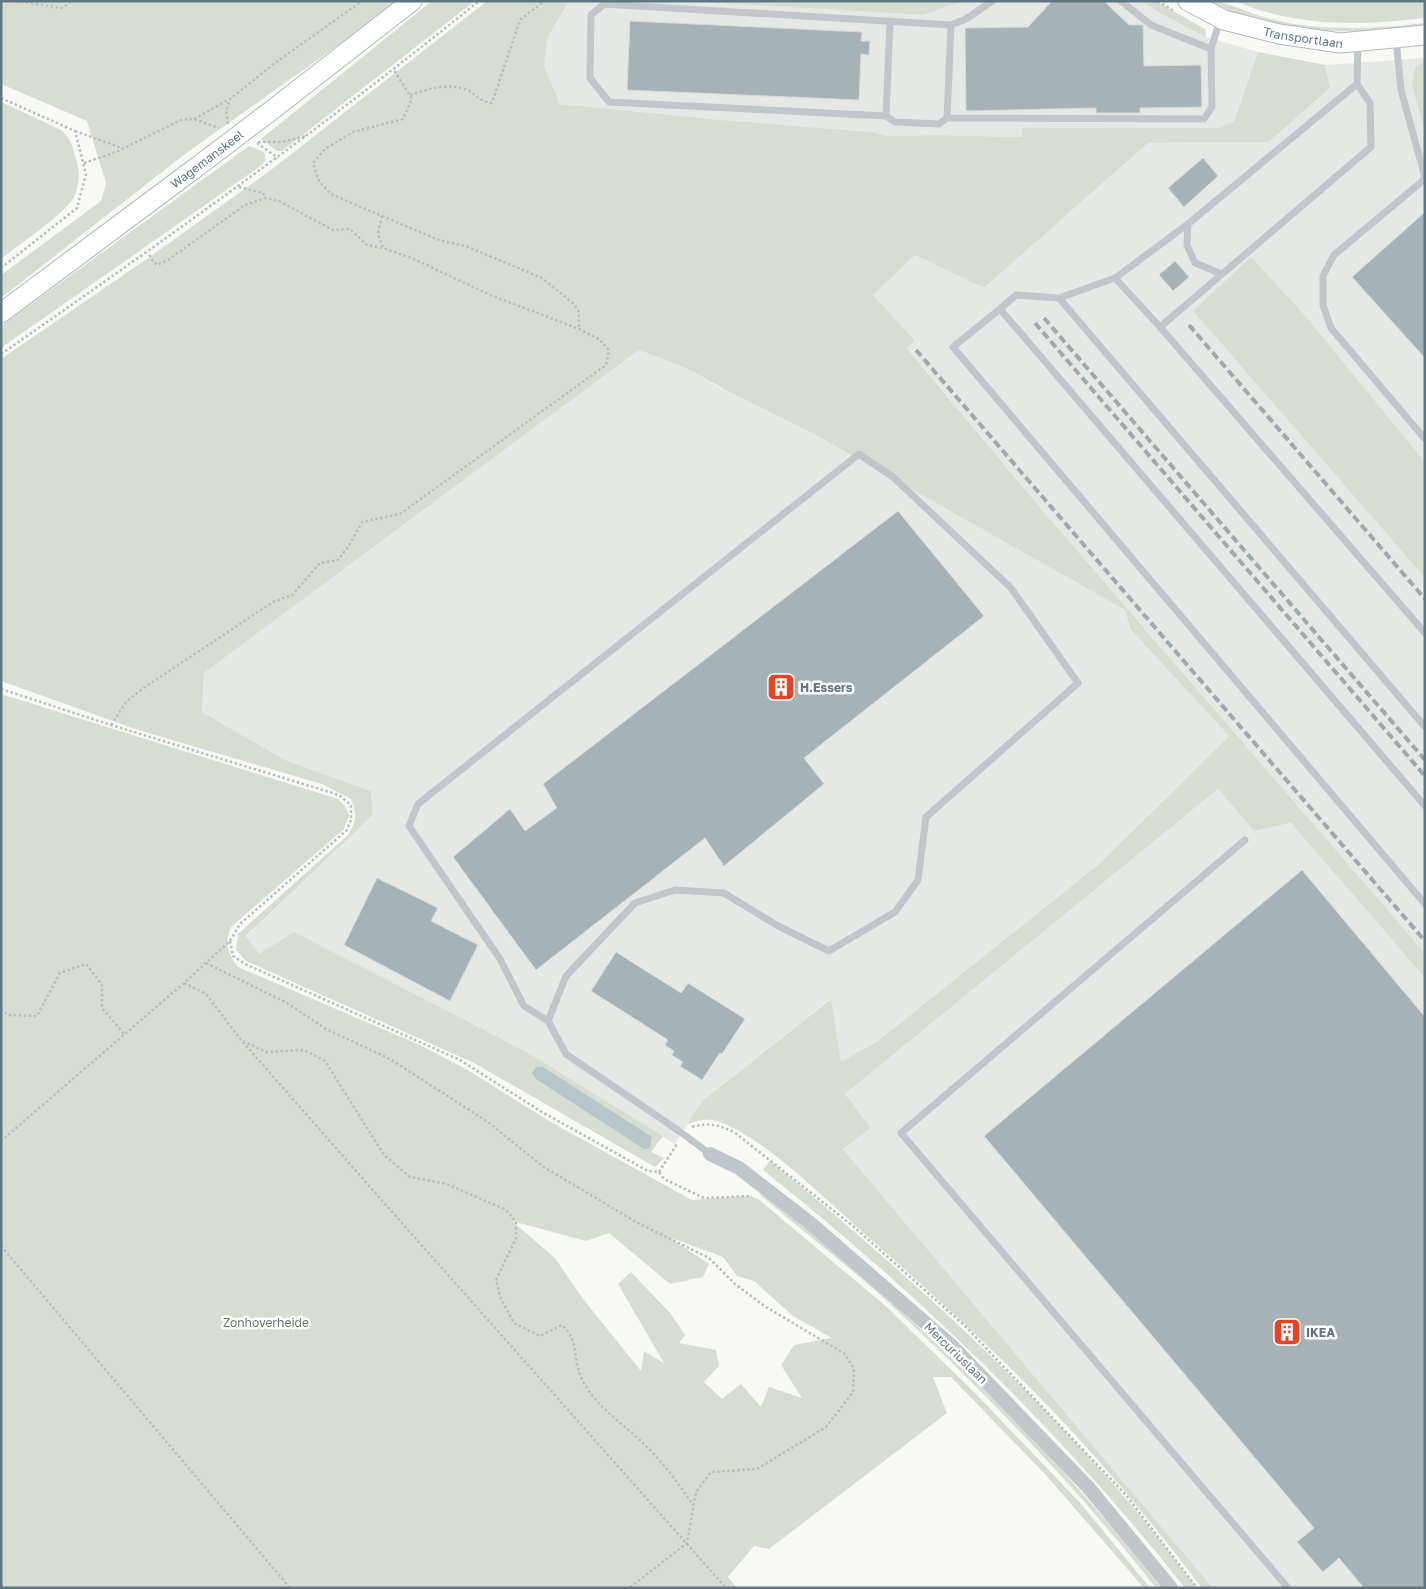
<svg xmlns="http://www.w3.org/2000/svg" width="1426" height="1589" viewBox="0 0 1426 1589" font-family="'Golos Text',sans-serif">
<style>
.built{fill:#e6e8e6}
.green{fill:#d8ddd4;fill-rule:evenodd}
.water{fill:#b7c6c9}
.building{fill:#a7b2b7;stroke:#dad9d7}
.lines{fill:none;stroke-linecap:round;stroke-linejoin:round}
.secondary-casing{stroke:#b2babe;stroke-width:21}
.path{stroke:#babec0;stroke-width:2.5;stroke-dasharray:2.5 2.5;stroke-linecap:butt}
.lane{stroke:#c0c6c9;stroke-width:7}
.street{stroke:#c0c6c9;stroke-width:14}
.secondary{stroke:#fff;stroke-width:19}
.rail{stroke:#9fa8ad;stroke-width:4;stroke-dasharray:8 4;stroke-linecap:butt}
.secondary-bridge-casing{stroke:#b2babe;stroke-width:21;stroke-linecap:butt}
.secondary-bridge{stroke:#fff;stroke-width:19}
.labels{text-anchor:middle;dominant-baseline:central;stroke-width:5;stroke-linejoin:round;paint-order:stroke}
.street-label{font-size:12px;fill:#617681;stroke:#fff}
.poi-label{font-size:12px;font-weight:bold;fill:#617681;stroke:#fff;text-anchor:start}
.park-label{font-size:12px;fill:#667961;stroke:#fff}
</style>
<rect width="100%" height="100%" fill="#f8f8f5"/>
<path class="built" d="M569,1H681L924,15L962,1H1142L1163,15L1206,37L1258,52L1234,121L1219,128H1023L1022,137L940,135L886,136L872,132L722,120L560,104L543,66L547,39Z
M1425,58V61L1415,67L1412,85L1425,133V462L1303,313L1251,258L1193,311L1425,578V953L1043,511L907,347L915,341L872,295L915,255L984,288L1148,143L1269,142L1330,88L1325,65Z
M639,350L692,371L720,388L814,434L1125,610L1130,629L1229,736L1099,864L879,1040L841,1062L830,999L702,1101L675,1144L525,1051L392,983L259,955L246,937L373,815L371,791L285,760L202,712L204,673Z
M1218,789L1254,831L1291,823L1425,978V1588H1213L843,1149L871,1128L845,1094Z"/>
<path class="green" d="M1,1H396L355,33L185,154L1,298V275L101,201L106,183L87,121L1,84Z
M432,1H475L282,151H277L261,139Z
M487,1H569L547,39L544,66L560,104L722,120L872,132L886,136L940,135L1022,137V128H1219L1234,121L1258,52L1325,65L1330,88L1269,142L1148,143L984,288L915,255L873,295L915,341L907,348L1043,511L1425,953V978L1291,823L1254,831L1218,789L845,1094L871,1128L843,1149L1213,1588H1202C1160,1533 1116,1479 1069,1428C1002,1356 928,1290 855,1225C820,1194 760,1135 717,1121C708,1118 696,1121 687,1124L702,1101L831,999L841,1062L879,1040L1099,864L1229,736L1130,629L1125,610L814,434L727,391L692,371L639,350L204,673L202,712L285,760L371,791L373,815L246,936L259,954L294,932L525,1051L663,1136L651,1152L664,1158L655,1167L474,1063L246,961L236,950L238,934L347,836C357,822 357,814 351,799L322,784L138,730L1,681V359L144,261L271,170Z
M681,1H962L924,15Z
M1142,1H1156L1205,29L1206,37L1163,15Z
M1208,1C1228,1 1247,13 1267,18C1318,32 1373,29 1425,23V27C1348,34 1279,36 1208,1Z
M1235,1H1425V18C1361,26 1296,27 1235,1Z
M1425,61V133L1412,85L1415,67Z
M1,102L61,130C70,137 72,145 75,156C80,168 80,185 74,197C65,214 18,245 1,259Z
M249,146L264,152L266,160L262,165L1,348V326Z
M1251,257L1303,313L1425,462V578L1193,311Z
M1,694L338,799L345,806L349,815L344,829L231,927C224,943 228,954 238,967L420,1045L466,1069L549,1121L692,1200L731,1197L750,1196L758,1199L888,1308L977,1395L1082,1505L1150,1588H1144L1045,1474L951,1377H933L947,1413L769,1549L754,1546L728,1577L737,1588H1ZM512,1221L586,1241L609,1233L670,1284L703,1277L709,1264L669,1237L723,1257L737,1276L754,1281L793,1316L832,1338L794,1345L781,1365L802,1398L769,1387L761,1407L741,1384L722,1399L704,1382L719,1366L716,1350L679,1343L685,1335L670,1313L631,1272L618,1284L664,1363L644,1351L641,1371L583,1299L555,1258Z
M770,1161C892,1261 1009,1366 1114,1485C1143,1517 1169,1553 1197,1588H1185C1061,1431 919,1294 763,1170Z
M759,1194C788,1206 818,1239 842,1259C958,1358 1067,1467 1161,1588H1156C1075,1485 983,1390 887,1301C846,1264 801,1230 759,1194Z"/>
<path class="water" d="M536,1067H543L652,1137L650,1148L644,1149L536,1079L532,1073Z"/>
<path class="building" d="M1052,1H1104L1129,25H1143L1144,66L1201,65L1202,107L1140,108V113H1096V108L966,111L965,28L1028,27Z
M630,21L862,32L861,41H870L869,55L861,54L859,100L627,90Z
M1203,158L1218,176L1184,207L1168,188Z
M1425,212V358L1352,277Z
M1175,261L1189,277L1173,291L1159,275Z
M898,511L984,616L804,758L824,784L724,866L705,838L536,970L453,857L510,809L525,831L557,808L543,784Z
M1302,870L1425,1017V1588H1364L1339,1558L1323,1572L1297,1542L1314,1528L984,1136Z
M377,878L438,908L431,921L478,945L450,1001L344,945Z
M616,952L681,993L688,983L745,1019L722,1054L720,1053L702,1080L680,1066L683,1062L672,1055L674,1051L665,1045L668,1040L591,991Z"/>
<g class="lines">
<defs>
<g id="secondary">
<path id="s1" d="M1188,1L1224,20L1279,34L1340,43L1425,35"/>
<path d="M272,110L412,1"/>
<path d="M1,313L194,169"/>
</g>
</defs>
<use href="#secondary" class="secondary-casing"/>
<path class="path" d="M16,1L63,8L71,1
M1158,1L1174,11
M410,95C427,89 447,83 465,89C475,92 477,101 492,103L520,20L544,1
M1,98L75,131L86,174L77,208L1,268
M194,119L230,99L275,63L362,1
M228,124L226,110L230,100
M75,131L122,148
M258,142H282L306,136
M257,143L278,158
M84,163L116,152L181,120L194,119L219,128
M239,187L263,193L266,198
M382,216L439,240L468,247L542,278L574,304L579,312V329
M383,247L378,234L382,216L331,194L319,181L313,163L325,149L353,132L403,119L412,99L394,70
M1,354C164,241 325,126 479,1
M1,689L111,725L339,795L351,805V820L347,830L240,924L230,941L184,983L1,1141
M111,725L126,702L142,689L273,602L292,595L320,563L338,560L348,547L362,522L400,514L606,365L609,350L599,339L579,329L488,294L414,259L383,248L367,245L350,229L333,230L279,201L266,198L245,205L168,260L157,265L151,259L149,252
M230,941L233,956L245,964L460,1060L542,1112L648,1171L659,1172L664,1179L704,1198L752,1196
M206,963L287,1003L326,1029L390,1059L488,1122L542,1166L638,1223L709,1258L735,1284L766,1307L845,1354L854,1369L853,1392L826,1427L757,1469L711,1472L696,1492L687,1543L629,1588
M184,983L206,994L241,1040L378,1196L726,1588
M1,1009L8,1015L37,1016L60,973L86,964L102,985V1008L124,1034
M243,1041L266,1052L304,1050L325,1061L384,1155L410,1177L447,1184L506,1210L516,1222V1238L496,1280L501,1299L514,1323L540,1336L562,1325C580,1342 572,1357 581,1377C592,1404 625,1425 646,1446C664,1464 679,1484 693,1505
M692,1127C709,1122 719,1125 734,1132L853,1226L965,1326L1126,1495L1197,1588
M659,1172L677,1144
M1,1246L290,1588"/>
<path class="lane" d="M992,1L966,19L951,25L947,118L1204,119L1212,107L1211,49L1220,20
M1121,1L1151,25L1211,49
M1396,39L1401,90L1425,177
M1358,43L1357,84L1370,103L1371,147L1160,327L1425,633
M1357,84L1188,224L1115,278L1059,298L1425,727
M886,116L890,21
M947,118L939,124L895,122L886,116L609,102L590,78L591,15L604,4L951,25
M1425,179L1334,255L1323,276V305L1331,328L1425,439
M1188,224L1187,245L1195,263L1222,274
M1115,278L1160,327
M1000,309L1016,295L1059,298
M1425,806L1000,309L953,347L1425,904
M1245,840L901,1133L1288,1588
M548,1021L524,1006L500,959L409,826L418,804L859,454L893,477L1011,588L1078,683L926,817L918,880L895,912L829,951L780,927L724,893L675,890L635,903L566,976L548,1021L566,1054L679,1131L710,1154"/>
<path class="street" d="M710,1154L739,1168L809,1222L952,1346L1088,1487L1171,1588"/>
<use href="#secondary" class="secondary"/>
<path class="rail" d="M1044,318L1425,760
M1035,323L1425,776
M1189,325L1425,599
M916,350L1425,941"/>
<defs>
<path id="secondary-bridge" d="M194,169L272,110"/>
</defs>
<use href="#secondary-bridge" class="secondary-bridge-casing"/>
<use href="#secondary-bridge" class="secondary-bridge"/>
</g>
<defs>
<symbol id="building-square" viewBox="-11 -11 22 22"><rect x="-9" y="-9" width="18" height="18" rx="4" fill="#ec4221" stroke="#fff"/><path d="M-4-6H4V6H1V3H-1V6H-4ZM-2.5-4.3h1.7v1.8h-1.7ZM.8-4.3h1.7v1.8H.8ZM-2.5-1h1.7V.8h-1.7ZM.8-1h1.7V.8H.8Z" fill="#fff"/></symbol>
</defs>
<g fill-rule="evenodd">
<use href="#building-square" x="765" y="671" width="32" height="32"/>
<use href="#building-square" x="1271" y="1316" width="32" height="32"/>
</g>
<g class="labels">
<g class="street-label">
<text stroke="none"><textPath href="#s1" startOffset="122">Transportlaan</textPath></text>
<text transform="translate(207 159) rotate(-37)">Wagemanskeel</text>
<text transform="translate(956 1353) rotate(44)">Mercuriuslaan</text>
</g>
<g class="poi-label">
<text x="800" y="687">H.Essers</text>
<text x="1306" y="1332">IKEA</text>
</g>
<g class="park-label">
<text x="266" y="1322">Zonhoverheide</text>
</g>
</g>
<rect width="1426" height="1589" fill="none" stroke="#617681" stroke-width="5"/>
</svg>
